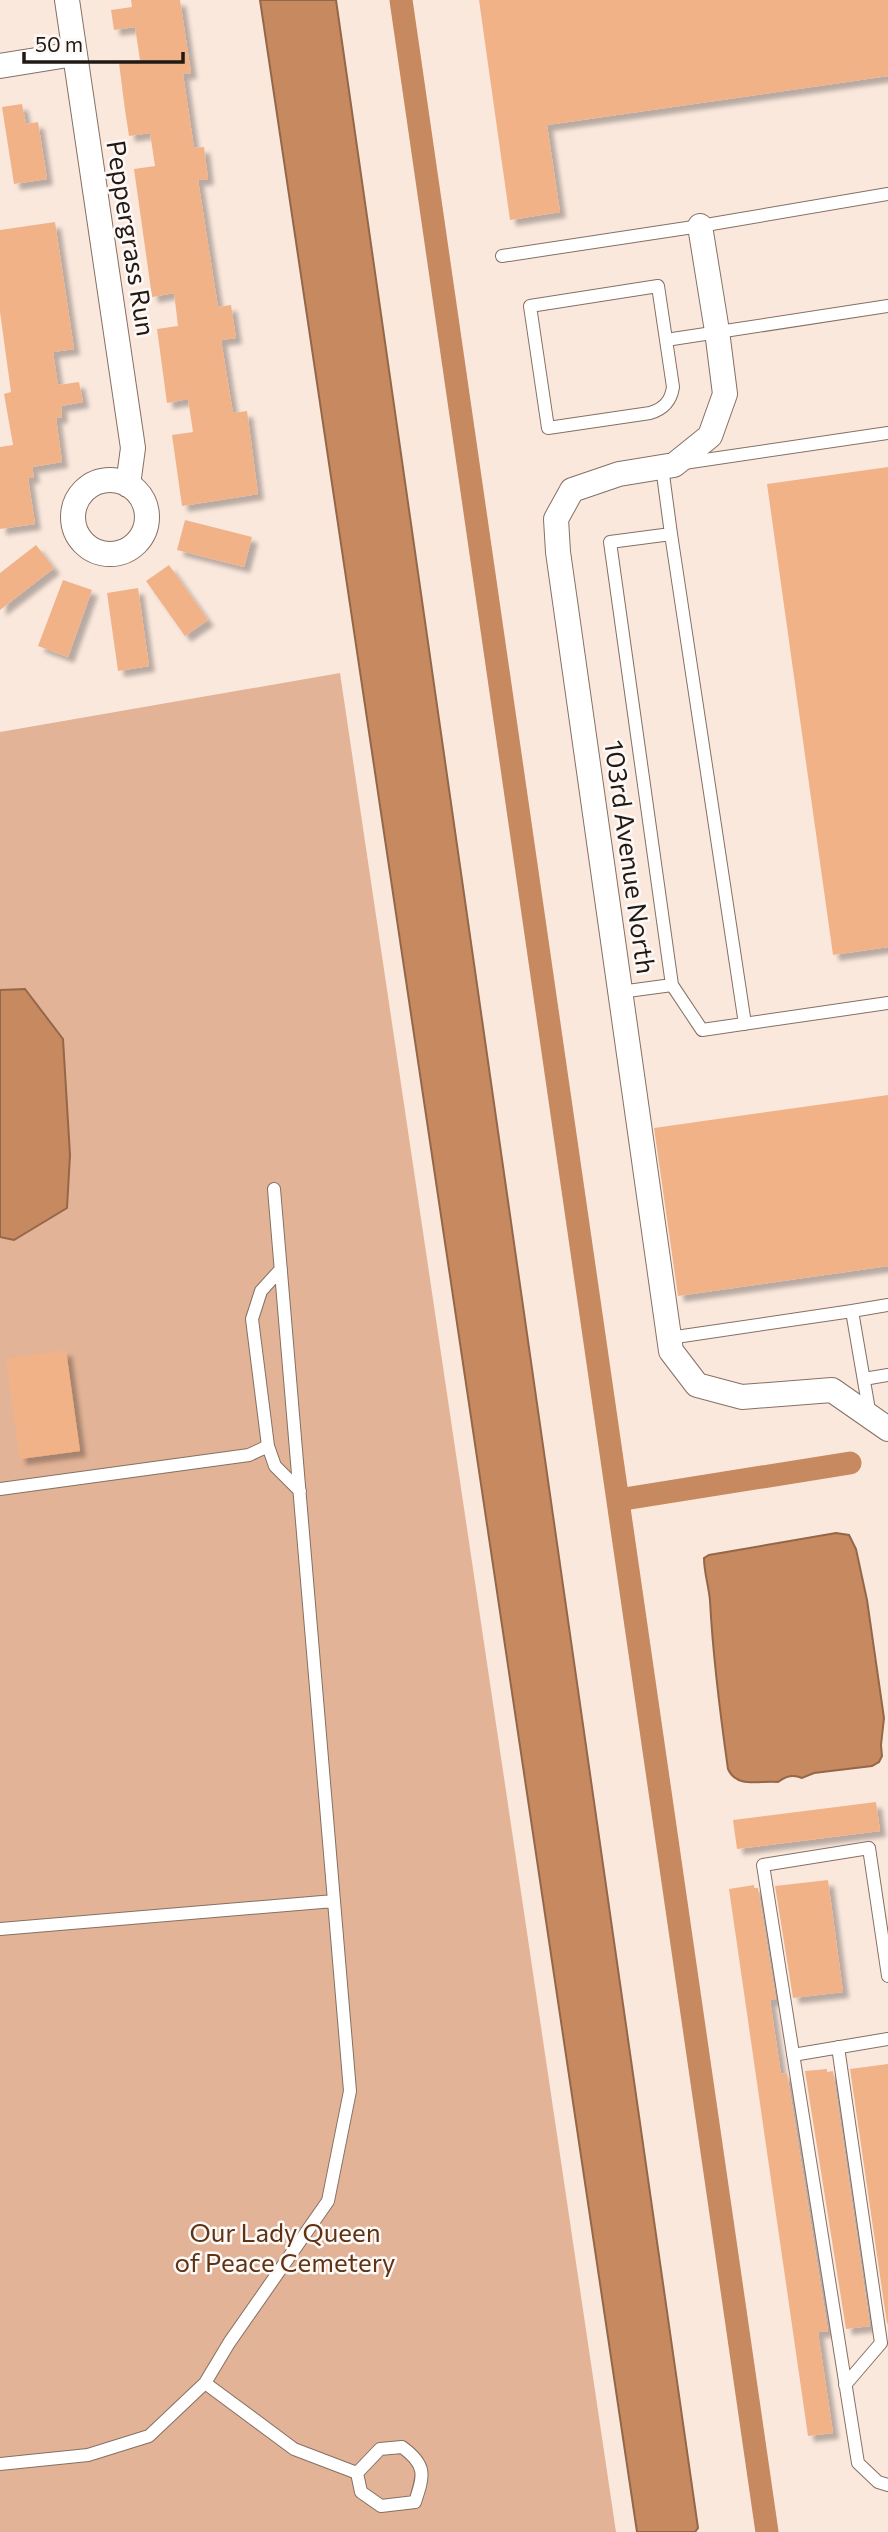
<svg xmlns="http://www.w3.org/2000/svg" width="888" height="2532" viewBox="0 0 888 2532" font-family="Commissioner,sans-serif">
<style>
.green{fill:#e2b396}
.water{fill:#c68960;stroke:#946749;stroke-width:2}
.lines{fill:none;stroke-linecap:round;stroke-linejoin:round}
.canal{stroke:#c68960;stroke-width:23}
.building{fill:#f2b288;filter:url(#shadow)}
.lane-casing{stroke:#857063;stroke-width:14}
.street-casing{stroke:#857063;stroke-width:26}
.lane{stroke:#fff;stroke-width:12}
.street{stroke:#fff;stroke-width:24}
.labels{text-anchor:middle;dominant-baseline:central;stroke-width:5;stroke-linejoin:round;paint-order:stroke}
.street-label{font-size:26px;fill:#211914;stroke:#fef9f6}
.park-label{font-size:26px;fill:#5d3315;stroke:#fef9f6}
</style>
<defs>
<filter id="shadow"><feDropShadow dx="6" dy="6" stdDeviation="2" flood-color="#0004"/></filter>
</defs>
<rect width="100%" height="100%" fill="#fbe8dd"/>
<path class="green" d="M340,673L616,2532H0V732Z"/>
<path class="water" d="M260,0H336L698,2528L695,2532H637Z
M25,989L63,1039L70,1155L67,1208L14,1240L0,1237V990Z
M836,1533L849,1535L856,1549L867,1600L884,1718L881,1745L882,1756L879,1762L872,1766L814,1773L802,1778C793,1774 786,1776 778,1782C760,1780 737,1789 728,1769C720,1713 713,1657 710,1601C709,1587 704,1573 704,1558L709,1555Z"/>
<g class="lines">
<path class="canal" d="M401,0L767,2532
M618,1500L850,1463"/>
</g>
<path class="building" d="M131,0H180L191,73L183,74L194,148L204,147L208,179L198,180L218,307L231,305L236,338L221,340L233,413L247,411L258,494L182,506L172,435L193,432L188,399L167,403L157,329L178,326L174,293L152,297L134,169L155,166L150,133L129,136L125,110L119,63L140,60L135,27L114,30L111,10L132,7Z
M479,0H888V76L547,125L560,212L510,220Z
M22,104L26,124L38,122L47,179L14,184L2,107Z
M55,222L74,349L53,352L58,385L79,382L83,402L61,406L62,417L56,418L62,462L32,467L34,477L28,478L35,524L0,529V447L13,445L4,394L11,392L0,312V230Z
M888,467V947L833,955L767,484Z
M185,520L252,537L244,567L177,550Z
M36,545L54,568L0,610V573Z
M169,565L208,620L185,636L146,581Z
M63,580L92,590L68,657L38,646Z
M138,588L149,666L118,671L107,593Z
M888,1095V1266L678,1296L654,1128Z
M66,1350L80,1451L20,1459L6,1359Z
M876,1802L880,1831L737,1849L733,1820Z
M828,1880L843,1992L793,1998L775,1886Z
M754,1885V1888H758L776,2000H770L781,2074L787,2073L828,2331L818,2332L833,2433L808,2436L729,1889Z
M888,2064V2323L887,2324L850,2069Z
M827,2069V2072L833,2071L870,2326L846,2329L805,2071Z"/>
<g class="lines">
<defs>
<path id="lane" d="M502,256L700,226L888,194
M658,286L673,387C671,401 664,409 650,413L548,428L530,306Z
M666,340L888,306
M684,463L888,433
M662,467L671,534L610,542L672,985L702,1030L888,1003
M671,534L745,1024
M620,992L672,985
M281,1269L261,1291L252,1319L268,1446L275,1466L300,1491
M669,1338L852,1311
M864,1379L888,1375
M870,1416L852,1311L888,1305
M0,1489L249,1455L268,1446
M0,1929L334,1901
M888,1976L869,1848L763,1865L858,2463L878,2482L888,2485
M838,2047L881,2343L845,2385
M793,2055L888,2039
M205,2383L294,2449L357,2473L380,2449L402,2447C427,2465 424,2475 415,2502L381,2506L361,2492L357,2473
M0,2464L88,2455L149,2436L205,2383L229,2343L328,2201L350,2091L274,1189"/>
<path id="street" d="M67,0L133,448L128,485
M0,66L74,54
M700,226L717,331L725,394L710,436L674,465L619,474L572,490L556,519L558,552L671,1351L697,1385L742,1397L832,1390L888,1429
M73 517a37 37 0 1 1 74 0a37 37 0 1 1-74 0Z"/>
</defs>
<use href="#lane" class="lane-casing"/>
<use href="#street" class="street-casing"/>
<use href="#lane" class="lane"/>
<use href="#street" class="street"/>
</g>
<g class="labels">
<g class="street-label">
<text transform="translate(132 238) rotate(81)">Peppergrass Run</text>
<text transform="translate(631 857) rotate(82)">103rd Avenue North</text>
</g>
<g class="park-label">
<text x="285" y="2231">Our Lady Queen<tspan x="285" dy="30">of Peace Cemetery</tspan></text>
</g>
</g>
<path d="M24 52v10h159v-10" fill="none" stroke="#211914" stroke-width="3.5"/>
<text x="35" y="52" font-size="21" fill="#211914" stroke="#fef9f6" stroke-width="5" paint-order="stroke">50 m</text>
</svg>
